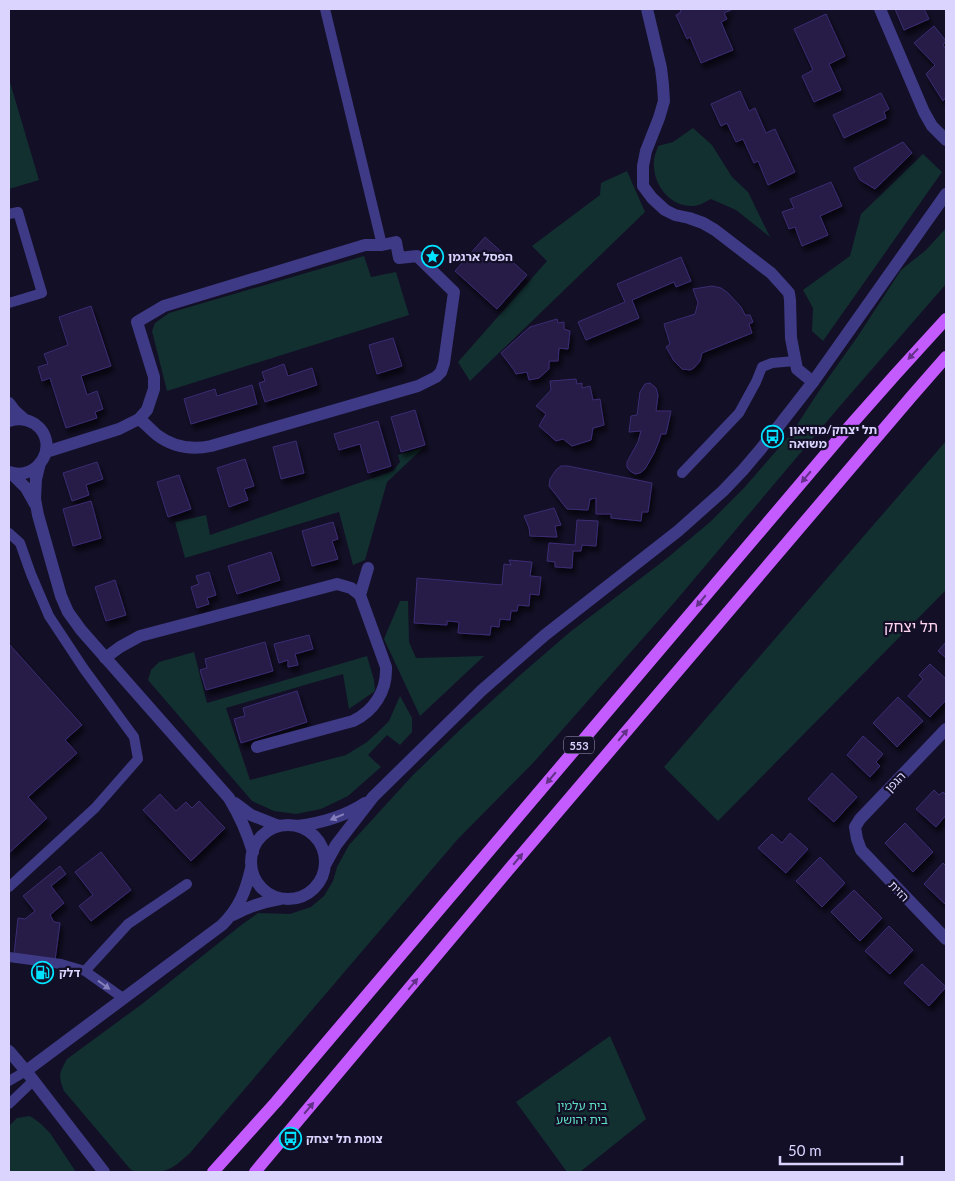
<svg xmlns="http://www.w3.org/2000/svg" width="955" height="1181" viewBox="0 0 955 1181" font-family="Lato,'Noto Sans Hebrew',sans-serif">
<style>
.green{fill:#123030}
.building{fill:#251b47;stroke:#3c2d73;filter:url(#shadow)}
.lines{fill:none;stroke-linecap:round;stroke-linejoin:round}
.service{stroke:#3e3a85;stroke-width:10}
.minor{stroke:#3e3a85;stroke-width:12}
.tertiary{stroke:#3e3a85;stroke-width:12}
.primary{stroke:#c45bff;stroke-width:12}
.oneway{fill:#633188}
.oneway2{fill:#847fbc}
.labels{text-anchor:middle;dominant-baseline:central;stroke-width:4.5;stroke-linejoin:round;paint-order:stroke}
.shield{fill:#130f26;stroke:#9e99be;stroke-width:1}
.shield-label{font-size:11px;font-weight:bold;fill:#dad4ff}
.poi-label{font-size:12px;font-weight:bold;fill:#dad4ff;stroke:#130f26;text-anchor:start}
.street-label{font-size:12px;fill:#dad4ff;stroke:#130f26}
.park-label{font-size:12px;fill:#5fe0c2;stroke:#130f26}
.quarter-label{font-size:15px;fill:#ffd6f0;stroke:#130f26}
</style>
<defs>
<filter id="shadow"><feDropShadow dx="3" dy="5.5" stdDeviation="2.5" flood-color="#0009"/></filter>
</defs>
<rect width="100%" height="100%" fill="#130f26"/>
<path class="green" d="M9,79L39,180L9,189Z
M693,128L712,145L732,177L748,192L770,237L736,210L711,199C705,202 699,206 693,206C669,207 652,183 654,161C654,156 657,150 658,146L673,142Z
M923,154L942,172L823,341L812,331L813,308L803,290L850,256L861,214Z
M627,171L645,212L470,381L458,362L547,261L532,246L600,195L601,183Z
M946,228V284L840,406L674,603L533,763L457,840L190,1153C184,1158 178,1164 171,1168C162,1173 140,1174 131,1170L64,1091C58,1076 59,1073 67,1059L142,1004L240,926L258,913L290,914L311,907L324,896L333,881L337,867L349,845L413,775L464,726L519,676L570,632L666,559L710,522L743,489L791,434L819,391L858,336L901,270L926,250Z
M364,256L371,277L396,272L409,315L167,391L152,331L155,323L169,313Z
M946,441V590L718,821L664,767Z
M423,448L387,482L365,560L353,565L339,512L185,558L175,522L206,515L210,535L393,471L400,462L398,455Z
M400,601H408L409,642L416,658L484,656L420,716L384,639Z
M194,652L207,703L367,656L374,680L375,691L349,709L343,674L226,708L250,780L346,755L367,742L380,730L389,721L400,696L412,718V732L400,745L387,735L368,755L381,767L348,796L321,809L296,814L274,811L252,801L148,680L151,670L159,662Z
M610,1036L646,1119L580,1172H567L516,1102Z
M30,1116L40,1123L50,1133L76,1172H9V1126L17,1118Z"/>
<path class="building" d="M680,9H731V10L724,13L727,19L721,22L733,50L701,63L690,37L687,39L676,15L681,12Z
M895,9H924L929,19L904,30Z
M826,14L845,56L829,64L841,90L814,102L802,76L813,70L794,29Z
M934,26L946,41L943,45L946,49V57L945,58L946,60V97L943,101L926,74L935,65L914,43Z
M740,91L749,111L755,108L766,133L775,129L795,172L768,185L758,161L754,163L743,139L736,142L727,123L721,126L711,104Z
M881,93L889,109L884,112L886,118L844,138L833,115Z
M903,142L912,153L875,189L860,180L854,168Z
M831,182L842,206L820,216L828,235L802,246L795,227L789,229L782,212L794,208L790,199Z
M485,237L527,275L497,309L455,271Z
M681,257L691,281L676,287L674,282L632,300L639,318L586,340L578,322L625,302L617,284Z
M712,286L721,288L728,293L741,307L745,315H750L753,322L749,324L752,333L702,353L700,361L694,368L690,370L682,369L674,361L666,347L670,344L664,324L695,314L698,303L693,289Z
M91,306L111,366L81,376L87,395L97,391L103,409L95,412L97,418L66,428L50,378L42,381L38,367L48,364L44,354L68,345L59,317Z
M557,319L558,323L564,322V329L570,331L568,349L559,348L558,361H549V369L539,378L529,380L527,372L516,374L514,370L501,353L530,327Z
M393,338L402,366L377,374L369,345Z
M284,364L288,376L312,368L317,385L265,402L259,383L265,381L262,372Z
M576,379L577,384L582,383V388L590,386L593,400L600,399L604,425L593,428L591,440L572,446L563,439L556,441L539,426L546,414L536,406L551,390L550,381Z
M650,383L656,388L658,395L656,411H671L666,434H661L659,441L654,453L645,469L640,473L635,474L630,471L627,467V462L638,442L641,431L629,432L631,416L637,415L640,392L645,384Z
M252,385L257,404L191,424L184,399L215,389L217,396Z
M415,410L425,445L401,452L391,417Z
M378,421L391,466L368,473L360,444L339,450L334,434Z
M296,441L304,473L281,479L273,447Z
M245,459L254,486L244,489L248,500L229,507L217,468Z
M97,462L103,479L86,485L89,495L72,501L63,473Z
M561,466H568L652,483L648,512H642L641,521L611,518V514H596V498L590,499L588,510L567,509L549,486L550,479L556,470Z
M179,475L191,509L168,517L157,482Z
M91,501L101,538L73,546L63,509Z
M554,508L561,525L555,526L557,537L530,536L529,528L524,516Z
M577,520L598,521L596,546L582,545L581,551H573L572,568L555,567V562L547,561L549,543L575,545Z
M333,522L338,539L332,541L338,559L312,566L302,531Z
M271,552L280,580L237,594L228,566Z
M509,560L532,562L530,576L541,577L539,595L530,594L529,606L518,605L517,611H511L510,620L500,619L499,627L491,626L490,635L458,633L459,622L447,621V625L414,623L417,578L502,585L504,564L511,565Z
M209,572L216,595L207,598L209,604L197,608L191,587L199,584L196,576Z
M115,580L126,615L106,621L95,587Z
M309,635L313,649L295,654L298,665L288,667V660L279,663L274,644Z
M265,642L273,671L206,690L200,670L207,668L205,659Z
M946,642V658L938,651Z
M9,644L82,725L65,740L77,753L28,797L47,818L9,853Z
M930,664L946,679V700L930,717L908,696L923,679L919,675Z
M297,691L307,722L241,743L234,719L245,716L243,708Z
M898,697L923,721L897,747L873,723Z
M863,736L883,754L876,762L880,766L870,777L847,755Z
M832,773L857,797L834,822L808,799Z
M934,790L939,795L943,792L946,795V815L936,827L916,809Z
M160,794L176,811L186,802L192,808L199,801L225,828L191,861L143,810Z
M905,823L933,852L913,872L885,843Z
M790,833L808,849L786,873L758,848L772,834L782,843Z
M101,852L131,890L91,921L79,906L93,895L75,872Z
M820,857L845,883L822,907L796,881Z
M943,863L946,866V905L924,884Z
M60,866L66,874L51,886L64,903L50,915L54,922L60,923L55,960L14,954L18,918L25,919L35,911L23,896Z
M854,890L882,918L860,941L831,912Z
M889,926L913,950L890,974L865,951Z
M922,964L946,987L929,1006L904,983Z"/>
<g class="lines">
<path class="service" d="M325,9L382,245
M9,214L18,212L42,293L9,303
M682,473L739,413L756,382L762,367L772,363L795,361
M9,533L20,543L31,574L49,616L84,669L134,737L138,759L95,808L9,887
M9,957L61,964L85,971L123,998
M85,971L128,924L187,884
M9,1081L26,1071
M9,1104L33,1081"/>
<path class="minor" d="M647,9L661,68L663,85L664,101L659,118L646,151L643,166V186L652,198L665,210L675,215L689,218L703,223L715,230L771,273L781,284L789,293L790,300L791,338L797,369L813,382
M880,9L924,112L932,126L946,140
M46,452L119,429L139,419L147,410L154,389V377L137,322L164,306L365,245H382L396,242L399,258L417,256L454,292L444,363L441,372L436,377L418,386L211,446C192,450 173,447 157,435C151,430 146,424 139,419
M360,595L368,568
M105,658L120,647L140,636L337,584L351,588L360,595L386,667C387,691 374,711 353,721L257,747
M946,729L860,819L855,827L857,839L861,850L946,939
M9,1051L26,1071"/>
<path class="tertiary" d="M9,403L15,411L25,420
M9,421C18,418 27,419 35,424C61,443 39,482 9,472
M40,463L36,479L35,499L38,515L61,596L68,612L81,630L229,798C240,816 247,832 253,852
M11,473L26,488L35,504
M235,803L251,815L279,826
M251 862a37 37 0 1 1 74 0a37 37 0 1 1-74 0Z
M297,826C322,823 344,817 365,803
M325,865L336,845L373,797L481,691L545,635L678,531L723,491L743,470L760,450L813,382L946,194
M233,915C249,906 262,902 280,899
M104,1172L26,1071L222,925C239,908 246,891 251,868"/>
<path class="primary" d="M213,1172L276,1102L841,436L895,375L946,319
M255,1172L505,874L911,397L946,357"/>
</g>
<defs><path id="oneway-solid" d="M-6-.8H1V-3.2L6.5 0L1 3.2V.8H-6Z" transform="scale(1.25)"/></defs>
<g class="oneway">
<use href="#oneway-solid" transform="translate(913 354) rotate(133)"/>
<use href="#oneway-solid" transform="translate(806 477) rotate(130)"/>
<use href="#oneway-solid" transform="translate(701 601) rotate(130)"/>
<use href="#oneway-solid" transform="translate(623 735) rotate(-50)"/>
<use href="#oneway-solid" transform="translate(551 778) rotate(130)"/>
<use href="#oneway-solid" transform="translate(518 859) rotate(-50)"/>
<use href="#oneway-solid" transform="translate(413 984) rotate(-50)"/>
<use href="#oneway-solid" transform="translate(309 1108) rotate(-50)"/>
</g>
<g class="oneway2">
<use href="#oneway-solid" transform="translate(337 817) rotate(157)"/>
<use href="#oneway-solid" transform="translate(104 985) rotate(36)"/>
</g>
<defs>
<symbol id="sight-ring" viewBox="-11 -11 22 22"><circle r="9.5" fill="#130f26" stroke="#00e2ff" stroke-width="1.5"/><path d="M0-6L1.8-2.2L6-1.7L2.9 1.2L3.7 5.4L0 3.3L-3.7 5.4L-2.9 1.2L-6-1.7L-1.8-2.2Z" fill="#00e2ff"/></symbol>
<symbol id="bus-ring" viewBox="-11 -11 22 22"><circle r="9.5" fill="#130f26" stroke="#00e2ff" stroke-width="1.5"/><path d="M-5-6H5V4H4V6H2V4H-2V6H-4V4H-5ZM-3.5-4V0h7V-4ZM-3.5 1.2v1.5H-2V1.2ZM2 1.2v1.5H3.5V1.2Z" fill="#00e2ff"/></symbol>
<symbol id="fuel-ring" viewBox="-11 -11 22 22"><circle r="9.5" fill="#130f26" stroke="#00e2ff" stroke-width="1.5"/><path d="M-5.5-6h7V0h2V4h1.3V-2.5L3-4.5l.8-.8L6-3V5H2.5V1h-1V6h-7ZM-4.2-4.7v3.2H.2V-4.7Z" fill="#00e2ff"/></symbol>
</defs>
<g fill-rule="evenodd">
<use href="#sight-ring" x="420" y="244" width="25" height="25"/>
<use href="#bus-ring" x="760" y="424" width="25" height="25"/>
<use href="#fuel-ring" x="30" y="960" width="25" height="25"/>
<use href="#bus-ring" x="278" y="1126" width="25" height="25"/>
</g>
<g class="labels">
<rect class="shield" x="564" y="736.5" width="30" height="17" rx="4"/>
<g class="shield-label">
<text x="579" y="745">553</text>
</g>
<g class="poi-label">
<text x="448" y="256">הפסל ארגמן</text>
<text x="789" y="429">תל יצחק/מוזיאון<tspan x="789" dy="14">משואה</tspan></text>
<text x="59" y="972">דלק</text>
<text x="306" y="1138">צומת תל יצחק</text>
</g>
<g class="street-label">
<text transform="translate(895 782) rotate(-46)">הגפן</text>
<text transform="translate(899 891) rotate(46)">הזית</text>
</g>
<g class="park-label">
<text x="582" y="1105">בית עלמין<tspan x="582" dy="14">בית יהושע</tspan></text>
</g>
<g class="quarter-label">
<text x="911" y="626">תל יצחק</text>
</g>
</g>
<rect width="955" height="1181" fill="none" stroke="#dad4ff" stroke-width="20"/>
<path d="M780 1156v8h122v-8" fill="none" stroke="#dad4ff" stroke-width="2.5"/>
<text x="788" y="1156" font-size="15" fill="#dad4ff" stroke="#130f26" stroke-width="4" paint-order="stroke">50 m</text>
</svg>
